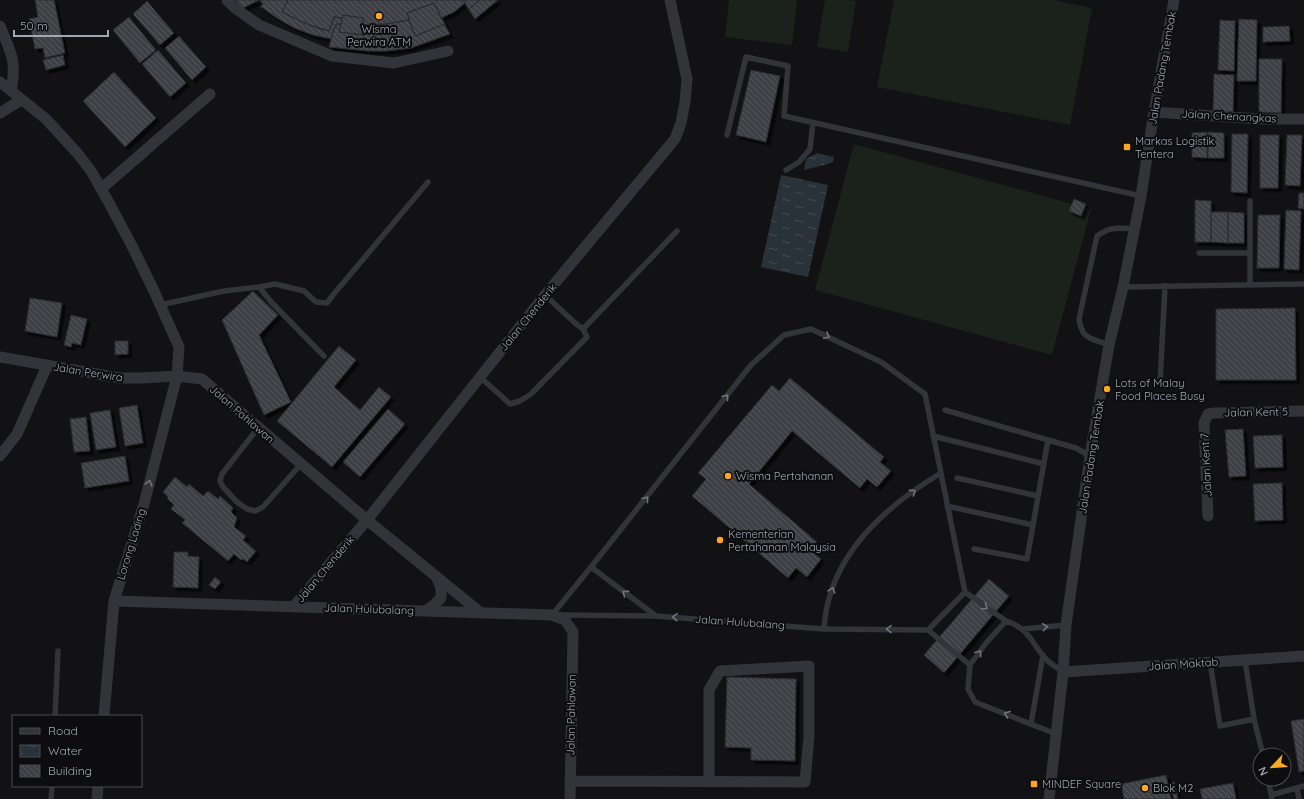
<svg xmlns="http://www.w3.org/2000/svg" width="1304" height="799" viewBox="0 0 1304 799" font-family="Quicksand,sans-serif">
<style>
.pitch{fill:#1a221b}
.water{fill:url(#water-ripples)}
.building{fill:url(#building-back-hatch);stroke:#2c2c30;filter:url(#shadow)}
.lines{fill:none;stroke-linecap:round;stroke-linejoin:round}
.path{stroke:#393b40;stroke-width:2.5;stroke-dasharray:2 3;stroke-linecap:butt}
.service{stroke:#333439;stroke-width:5.5}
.minor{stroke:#333439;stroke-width:11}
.oneway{stroke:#70747d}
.poi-dot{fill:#fca722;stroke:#0d0d0f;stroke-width:1.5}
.labels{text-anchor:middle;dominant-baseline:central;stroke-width:4;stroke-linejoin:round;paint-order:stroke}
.poi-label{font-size:11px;fill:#a2a9b5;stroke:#0d0d0f;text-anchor:start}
.street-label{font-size:11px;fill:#a2a9b5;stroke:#0d0d0f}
</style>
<defs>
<pattern id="water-ripples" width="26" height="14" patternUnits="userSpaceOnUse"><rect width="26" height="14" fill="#283238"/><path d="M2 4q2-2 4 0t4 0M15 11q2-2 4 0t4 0" fill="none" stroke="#444d53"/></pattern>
<pattern id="building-back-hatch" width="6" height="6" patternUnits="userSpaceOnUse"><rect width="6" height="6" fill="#3e3f44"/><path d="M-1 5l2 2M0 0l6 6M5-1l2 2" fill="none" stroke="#57585d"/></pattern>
<filter id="shadow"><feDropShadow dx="3.5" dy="3.5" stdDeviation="0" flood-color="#0009"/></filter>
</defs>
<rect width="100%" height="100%" fill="#121214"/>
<path class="pitch" d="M729,0H797L792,45L725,37Z
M825,0H848L856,1L848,52L817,47Z
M894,0H1053L1092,8L1070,125L877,87Z
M854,144L1091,209L1052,355L815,290Z"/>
<path class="water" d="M817,153L834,157L833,162L824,165L804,170L806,159Z
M781,175L828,185L808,277L761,267Z"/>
<path class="building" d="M35,0H54L65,53L45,58L43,48L35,49L29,19L38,17Z
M236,0H259L241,9Z
M260,0H288L282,12L307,24L320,29L329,31L334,17L342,18L341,24H336V27L334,28L331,39L313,35L294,28L277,18L260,6L263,5Z
M288,0H463L465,3L454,12L441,18L434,3L407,13L409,20L386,24L363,25V18L343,15L342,18L334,17L329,31L307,24L282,12Z
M463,0H480L469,9Z
M480,0H498L475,19L465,4L469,9Z
M147,1L174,33L160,45L133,14Z
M434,3L445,24L415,36L407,13Z
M343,15L363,18V35L339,32Z
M129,17L156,50L140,63L113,30Z
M441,18L450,34L411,48L387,51H368L329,47L334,28L336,27V24H341L339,32L363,35V25L386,24L409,20L415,36L445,24Z
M1239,19L1257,20L1256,81H1237Z
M1220,20L1235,21L1234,71L1218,70Z
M1289,26L1290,41L1263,42V27Z
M179,36L206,67L192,80L165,48Z
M158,50L186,83L170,97L142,64Z
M63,55L65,65L46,70L43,60Z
M1259,59H1282L1281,113L1259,112Z
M751,70L780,76L766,142L736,135Z
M114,72L156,118L125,147L83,101Z
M1214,74L1234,75L1233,112L1213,111Z
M1207,132V158L1192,157V133Z
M1208,132L1224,133V158H1208Z
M1232,134H1248L1247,193L1231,192Z
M1260,135H1279L1278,188H1260Z
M1287,135H1302L1300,186L1285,185Z
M1299,193H1304V209L1298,208Z
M1074,199L1086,204L1081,216L1069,211Z
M1195,200L1211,201V242H1195Z
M1286,210L1301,211L1299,270L1284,269Z
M1211,212H1228V243L1211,242Z
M1228,212L1244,213V243H1228Z
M1258,215H1280L1279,268H1257Z
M253,291L278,315L259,335L291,402L264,415L222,320Z
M30,298L62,303L57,337L25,331Z
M1295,308L1296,380H1216V309Z
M71,315L87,319L81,345L72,343L71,347L64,345Z
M115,341H128V354L115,355Z
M339,346L356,360L334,387L360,410L379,387L391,397L332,467L277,421Z
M790,378L884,457L880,462L891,471L877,487L867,479L860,488L792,431L749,484L817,542L810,550L821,559L807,577L796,568L788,578L692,496L706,479L698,473L772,385L779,391Z
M137,405L143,443L125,446L119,408Z
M388,409L405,424L360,477L343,462Z
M110,410L116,447L96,450L90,413Z
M86,417L90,451L74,452L70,419Z
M1243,429L1246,476L1229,477L1225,430Z
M1282,435L1283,467L1255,468L1253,436Z
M125,456L129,481L85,488L81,463Z
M175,477L187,487L189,484L203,496L208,491L218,499L220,496L233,508L231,512L237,518L234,527L246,536L243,540L256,551L247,562L243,559L241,560L234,554L228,561L182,523L185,520L171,509L174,505L167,498L168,497L163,492Z
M1282,483L1283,520L1255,521L1253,484Z
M174,552H188V556L199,557L198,588L173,587Z
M215,577L221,582L215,589L209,585Z
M989,579L1009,596L944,673L924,655Z
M727,677L796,679L795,761L751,760V748L725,747Z
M1304,719V771L1299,772L1291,721Z
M1166,775L1171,799H1124L1121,784Z
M1174,782L1178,799H1174L1171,789L1169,790L1168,784Z
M1233,783L1236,799H1202L1200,789Z"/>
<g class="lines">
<path class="path" d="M1168,786L1174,785L1176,799"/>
<path class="service" d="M727,135L746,57L788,66L784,116L1141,196
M786,170L799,162L810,149L813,123
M1199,253H1250
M1250,285V201
M259,287L275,284L304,291L316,302L327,303L333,295L428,182
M1123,287L1304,284
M160,305L224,291L259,287L272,303L324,356
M583,329L677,231
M1109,345C1091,338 1082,340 1079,319L1097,236C1111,226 1117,228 1134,229
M480,377L510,404L520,401L531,394L587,337L583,329L575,323L545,295
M1160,383L1165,286
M945,410L1048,440L1033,525
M258,428L222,474L220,481L223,487L237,502L247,509L255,511L263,507L301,464
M933,436L1044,464
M1048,440L1076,448L1090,456
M957,478L1038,496
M947,506L1033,525L1027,559L974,549
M965,592L1006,621
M552,615L591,567
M559,615L656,616L824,629L928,630
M656,616L591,567L751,365L784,335L811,329L881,362L925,394L965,592L928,630
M824,629C828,557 884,507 941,473
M1023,629L1066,625
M928,630L970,665
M1245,660L1254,719L1263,755
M1210,662L1220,726L1254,719
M55,716L58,651
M1031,724L1043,655
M1056,734L975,702L968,689L970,665L986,643L1006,621C1031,629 1031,644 1047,660C1052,665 1058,668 1063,672
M1268,779L1272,799
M1297,788L1299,799
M1271,795L1304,786
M51,799L52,786"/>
<path class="minor" d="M227,0L235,8L259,25L332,56L394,63L448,51
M0,26C11,53 17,60 11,91
M0,82L46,119L78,154L91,171L108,201L132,246L154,291L179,347L177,376L202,379L367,520L481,613
M1154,112L1260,119H1304
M0,113L21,100
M101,189L210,94
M0,357L120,378H142L177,376L144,504L114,601L104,716
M0,456L17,434L47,366
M1208,516L1204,423L1208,414L1215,413L1304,411
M114,601L552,615L565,620L573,632L570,799
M294,606L367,520L545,295L675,139L681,123L685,102L687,79L670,0
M425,611L434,605L441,598V588L436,576
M1063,672L1304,656
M570,781L805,782L809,736V666L720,671L709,690V782
M97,799L98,786
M1049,799L1063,672L1066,625L1090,456L1109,345L1123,287L1141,196L1154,112L1174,0"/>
</g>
<defs><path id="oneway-chevron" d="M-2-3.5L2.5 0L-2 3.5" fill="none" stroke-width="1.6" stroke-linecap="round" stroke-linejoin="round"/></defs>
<g class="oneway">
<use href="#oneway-chevron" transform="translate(827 336) rotate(25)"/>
<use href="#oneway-chevron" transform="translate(726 397) rotate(-52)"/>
<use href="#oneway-chevron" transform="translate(149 483) rotate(-75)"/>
<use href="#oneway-chevron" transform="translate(913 492) rotate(-36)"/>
<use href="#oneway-chevron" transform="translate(646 499) rotate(-52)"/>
<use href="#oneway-chevron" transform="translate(832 590) rotate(-72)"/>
<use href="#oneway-chevron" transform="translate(625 593) rotate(-143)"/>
<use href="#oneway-chevron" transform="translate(985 607) rotate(35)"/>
<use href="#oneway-chevron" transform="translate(675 617) rotate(-176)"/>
<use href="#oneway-chevron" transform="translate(1045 627) rotate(-6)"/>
<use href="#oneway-chevron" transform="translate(889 629) rotate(-179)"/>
<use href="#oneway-chevron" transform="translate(979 653) rotate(-53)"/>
<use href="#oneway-chevron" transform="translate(1007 714) rotate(-158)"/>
</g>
<g class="poi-dot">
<circle cx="379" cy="16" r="4"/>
<rect x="1123" y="143" width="8" height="8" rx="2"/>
<circle cx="1107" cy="389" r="4"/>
<circle cx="728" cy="476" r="4"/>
<circle cx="720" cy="540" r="4"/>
<rect x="1030" y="780" width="8" height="8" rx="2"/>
<circle cx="1145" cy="788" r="4"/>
</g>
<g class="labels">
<g class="poi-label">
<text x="379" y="29" text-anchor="middle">Wisma<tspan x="379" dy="13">Perwira ATM</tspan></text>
<text x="1135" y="141">Markas Logistik<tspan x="1135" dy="13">Tentera</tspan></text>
<text x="1115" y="383">Lots of Malay<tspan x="1115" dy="13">Food Places Busy</tspan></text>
<text x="736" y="476">Wisma Pertahanan</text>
<text x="728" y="534">Kementerian<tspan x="728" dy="13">Pertahanan Malaysia</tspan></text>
<text x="1042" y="784">MINDEF Square</text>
<text x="1153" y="788">Blok M2</text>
</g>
<g class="street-label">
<text transform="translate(1162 68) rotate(-80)">Jalan Padang Tembak</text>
<text transform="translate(1229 116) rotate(3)">Jalan Chenangkas</text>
<text transform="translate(528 317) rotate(-51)">Jalan Chenderik</text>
<text transform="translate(88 372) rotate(9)">Jalan Perwira</text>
<text transform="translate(1256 412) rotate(-1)">Jalan Kent 5</text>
<text transform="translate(242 414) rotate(41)">Jalan Pahlawan</text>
<text transform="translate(1091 457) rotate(-81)">Jalan Padang Tembak</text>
<text transform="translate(1206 465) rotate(-93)">Jalan Kent 7</text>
<text transform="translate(131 544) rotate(-73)">Lorong Lading</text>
<text transform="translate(325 569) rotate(-50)">Jalan Chenderik</text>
<text transform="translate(369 609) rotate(2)">Jalan Hulubalang</text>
<text transform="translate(740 622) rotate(4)">Jalan Hulubalang</text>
<text transform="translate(1183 664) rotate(-4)">Jalan Maktab</text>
<text transform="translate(571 715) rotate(-89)">Jalan Pahlawan</text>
</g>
</g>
<rect x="12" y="715" width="130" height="72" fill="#0d0d0f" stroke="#494b51"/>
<rect x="20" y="728" width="20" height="6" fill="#333439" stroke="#494b51"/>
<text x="48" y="735" font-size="12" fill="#a2a9b5">Road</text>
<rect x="20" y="745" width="20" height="12" fill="url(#water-ripples)" stroke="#494b51"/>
<text x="48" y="755" font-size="12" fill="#a2a9b5">Water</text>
<rect x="20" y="765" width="20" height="12" fill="url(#building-back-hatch)" stroke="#494b51"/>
<text x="48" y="775" font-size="12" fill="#a2a9b5">Building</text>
<g transform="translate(1272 767) rotate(245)"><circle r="19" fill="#0d0d0f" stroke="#494b51"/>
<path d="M0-3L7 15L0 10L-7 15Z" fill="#fca722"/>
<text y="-6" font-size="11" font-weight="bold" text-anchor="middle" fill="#a2a9b5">N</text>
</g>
<path d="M14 30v6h94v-6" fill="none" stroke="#a2a9b5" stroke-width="2"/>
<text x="20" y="30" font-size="12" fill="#a2a9b5" stroke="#0d0d0f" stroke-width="3" paint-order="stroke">50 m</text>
</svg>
